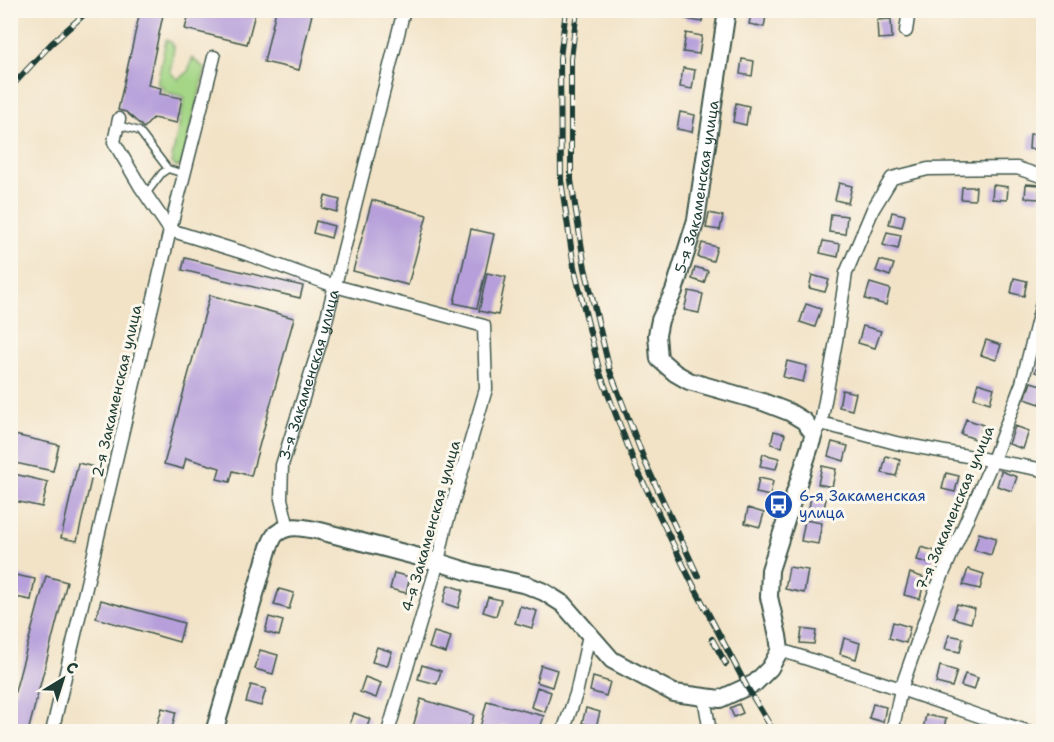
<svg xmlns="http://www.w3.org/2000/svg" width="1054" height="742" viewBox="0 0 1054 742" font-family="'Shantell Sans',sans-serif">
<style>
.green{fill:#a4d686;stroke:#628a5d;stroke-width:1.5}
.building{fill:#b69fda}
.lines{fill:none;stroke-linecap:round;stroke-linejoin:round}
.lane-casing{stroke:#3f564a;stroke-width:9}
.street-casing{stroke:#3f564a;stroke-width:15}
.secondary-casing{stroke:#3f564a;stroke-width:20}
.lane{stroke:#fff;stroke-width:6}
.street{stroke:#fff;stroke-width:12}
.secondary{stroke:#fff;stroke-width:16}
.rail-casing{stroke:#1f3d34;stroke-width:6}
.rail{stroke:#fbf7ec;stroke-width:4;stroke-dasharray:11;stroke-linecap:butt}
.labels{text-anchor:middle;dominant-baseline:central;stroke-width:6;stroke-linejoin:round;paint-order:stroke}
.street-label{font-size:15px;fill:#1f3d34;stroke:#fbf7ec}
.transit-label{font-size:15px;fill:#164399;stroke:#fbf7ec;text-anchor:start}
</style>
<rect width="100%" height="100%" fill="#fbf7ec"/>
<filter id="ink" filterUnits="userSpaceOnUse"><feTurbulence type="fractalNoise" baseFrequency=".0167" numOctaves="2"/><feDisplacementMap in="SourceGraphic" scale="12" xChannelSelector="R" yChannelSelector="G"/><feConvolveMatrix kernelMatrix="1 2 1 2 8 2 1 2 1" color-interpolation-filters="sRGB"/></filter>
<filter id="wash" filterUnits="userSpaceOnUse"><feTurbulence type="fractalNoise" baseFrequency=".008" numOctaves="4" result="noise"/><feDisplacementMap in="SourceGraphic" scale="24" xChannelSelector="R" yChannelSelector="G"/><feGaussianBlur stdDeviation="1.35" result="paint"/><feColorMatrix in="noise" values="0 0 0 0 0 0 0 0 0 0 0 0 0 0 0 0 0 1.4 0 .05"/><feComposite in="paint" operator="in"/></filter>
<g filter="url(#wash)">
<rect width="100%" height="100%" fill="#f2e3c7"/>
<path class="green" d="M166,40L171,42L174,48L170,72L177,79C188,76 190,68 192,58L205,69L182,164L177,167L171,163L185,97L163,91V86L157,84Z"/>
<g id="blocks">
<path class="building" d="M190,10H256L247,44L185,29Z
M276,10H298L312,14L299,70L264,62Z
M687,10H704L702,22L685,19Z
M752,10H767L764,27L749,24Z
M140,11L163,15L148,85L161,88L160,94L182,98L177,123L153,118L144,128L126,112L118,110Z
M891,19L892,38L878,39L877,20Z
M686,33L702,36L699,54L683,52Z
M742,59L754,61L752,76L740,74Z
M683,68L695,70L692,89L680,87Z
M736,103L749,106L746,125L733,122Z
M680,112L695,115L692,132L677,129Z
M1030,134H1044V150L1029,149Z
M839,183L852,186L848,203L835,200Z
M1026,184L1040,185L1039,199L1025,198Z
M993,185L1008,187L1007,200L992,199Z
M962,187H976L975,200L961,199Z
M325,196L340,200L337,212L322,208Z
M372,200L427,215L408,285L353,271Z
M892,212L905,215L902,227L889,224Z
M709,213L723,216L720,230L706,228Z
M831,214L847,216L845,234L829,232Z
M316,221L334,226L331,238L313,233Z
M471,229L494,234L477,308L454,303Z
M887,232L901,235L898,249L883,245Z
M823,241L840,244L838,257L820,253Z
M702,243L717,247L713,261L698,257Z
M185,258L303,286L300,298L182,270Z
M880,260L894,264L890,276L876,271Z
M695,267L708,271L704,283L692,279Z
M487,273L506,277L498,315L479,311Z
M812,275L829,280L825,292L809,288Z
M1014,278L1027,281L1024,296L1011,293Z
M870,283L890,289L886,305L865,299Z
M689,291L703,294L699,313L684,310Z
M210,295L294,318L251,476L233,471L230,482L217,479L220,468L186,458L183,469L164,464Z
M806,304L821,309L815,327L800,322Z
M863,326L881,331L875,348L858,343Z
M986,340L1001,345L996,360L981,355Z
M1041,357L1044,358V375L1035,372Z
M787,361L807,366L803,382L783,377Z
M1031,382L1044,386V394L1040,404L1025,399Z
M978,383L994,388L990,403L974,398Z
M842,390L856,393L852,410L839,407Z
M966,419L983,425L978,440L961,434Z
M1015,426L1029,431L1023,449L1009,444Z
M774,431L785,434L782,447L771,444Z
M10,434L59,445L53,471L10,462Z
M832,442L848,446L844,461L828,456Z
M763,454L779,458L776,469L760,466Z
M886,456L900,460L896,476L882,473Z
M78,463L94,467L77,541L61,538Z
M822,466L836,469L832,487L818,484Z
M1001,471L1017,477L1012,491L997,486Z
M10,473L48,482L42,507L10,500Z
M946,473L959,476L955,492L942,489Z
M759,478L773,481L770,496L756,493Z
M811,496L826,499L822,517L808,514Z
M748,508L764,513L760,527L745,523Z
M805,520L822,523L818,544L801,541Z
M979,533L996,538L991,555L974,550Z
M921,547L935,551L931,564L917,560Z
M789,567L808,570L804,593L785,589Z
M968,569L984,574L980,589L963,585Z
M394,573L410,577L406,593L390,589Z
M910,573L925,578L920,599L904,595Z
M10,574L35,579L31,600L10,596Z
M46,576L67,582L28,732H10V710Z
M448,585L463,590L458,608L443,603Z
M279,589L294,593L289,609L274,605Z
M488,597L501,600L496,616L483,612Z
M101,600L184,623L179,642L96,618Z
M957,604L975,609L971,623L953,618Z
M520,606L537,611L532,628L515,623Z
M269,617L283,621L279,636L265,632Z
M893,622L910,627L906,643L889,638Z
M802,629L816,631L814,644L800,643Z
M434,632L451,637L446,653L429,648Z
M949,635L963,638L960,652L945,649Z
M844,638L860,643L856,659L840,654Z
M377,647L392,652L387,666L372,662Z
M260,650L278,655L273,674L255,669Z
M422,665L441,671L437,684L418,679Z
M541,665L557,670L552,687L536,682Z
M940,666L957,671L952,687L936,683Z
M965,674L978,678L974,690L961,686Z
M365,677L381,683L376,698L360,692Z
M593,677L610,682L606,696L590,691Z
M251,685L266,689L261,706L246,702Z
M537,687L551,692L545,712L531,707Z
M421,699L474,715L469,732H429L413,727Z
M487,701L544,716L539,732H521V730L501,725L499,732L479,731Z
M739,704L743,713L734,717L730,708Z
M873,704L886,707L883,722L869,718Z
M162,708L176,712L171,732H155Z
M586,708L600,712L596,727L582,723Z
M354,713L370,719L365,732H353L348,730Z
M926,715L946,719L943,732H932L923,729Z"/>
</g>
</g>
<g filter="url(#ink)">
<use href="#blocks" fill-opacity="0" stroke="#3f564a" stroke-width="1.5"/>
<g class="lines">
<defs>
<path id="lane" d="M118,125L139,131L168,169
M146,194L162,173L168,169L184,174"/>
<g id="street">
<path d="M906,31L909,10"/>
<path d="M119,119L114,142L140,186L170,230L244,253L335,286L484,326L486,389L445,529L438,562L388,732"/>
<path d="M821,423L896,443L1044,470"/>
<path d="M814,434L821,423L836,341L846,273L873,209L892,178L928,169L1017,168L1044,177"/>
<path id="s1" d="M288,528L281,499L282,465L321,341L404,10"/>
<path d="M780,650L901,689L985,718L1030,732"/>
<path d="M704,697L710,732"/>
<path d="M52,732L170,230L214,57"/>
<path d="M563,732L576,694L589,635"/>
<path d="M892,732L901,689L934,594L993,460L1022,383L1044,295"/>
</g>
<g id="secondary">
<path id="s2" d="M214,732L269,547C271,543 273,537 276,534C289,523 305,528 320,531L438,562L473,573L527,585L544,592L563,604L612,660L674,693L720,699L755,683L770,668L780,650L778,636L769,597L770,570L814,434L804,421L789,412L763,402L689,381L675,373L659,359L657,335L660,320L674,291L696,220L727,10"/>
</g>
</defs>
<use href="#lane" class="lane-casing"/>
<use href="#street" class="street-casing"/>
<use href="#secondary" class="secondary-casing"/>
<use href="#lane" class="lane"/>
<use href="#street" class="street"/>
<use href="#secondary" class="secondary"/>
<defs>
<path id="rail" d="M566,10L560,58L561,180L574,267L600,373L635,465L689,577L747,687L774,732
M577,10L571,59V180L585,268L610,371L645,462L698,576
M10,88L51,44L89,10
M712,639L726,664"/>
</defs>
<use href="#rail" class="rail-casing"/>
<use href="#rail" class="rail"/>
</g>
</g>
<defs>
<symbol id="bus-disc" viewBox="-11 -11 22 22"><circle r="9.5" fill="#1a4fb4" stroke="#fbf7ec"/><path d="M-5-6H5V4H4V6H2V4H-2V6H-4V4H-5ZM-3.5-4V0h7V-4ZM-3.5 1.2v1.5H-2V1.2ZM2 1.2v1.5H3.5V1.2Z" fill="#fff"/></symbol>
</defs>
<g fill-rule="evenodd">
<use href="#bus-disc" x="762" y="488" width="33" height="33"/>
</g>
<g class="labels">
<g class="street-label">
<text stroke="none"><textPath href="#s2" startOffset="1359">5-я Закаменская улица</textPath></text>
<text stroke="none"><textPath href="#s1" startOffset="158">3-я Закаменская улица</textPath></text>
<text transform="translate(117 391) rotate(-77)">2-я Закаменская улица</text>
<text transform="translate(955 508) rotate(-67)">7-я Закаменская улица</text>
<text transform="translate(431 526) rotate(-74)">4-я Закаменская улица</text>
</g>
<g class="transit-label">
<text x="799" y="496">6-я Закаменская<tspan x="799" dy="17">улица</tspan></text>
</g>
</g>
<rect width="1054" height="742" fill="none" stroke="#fbf7ec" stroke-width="36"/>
<g transform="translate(63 679) rotate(38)" stroke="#fbf7ec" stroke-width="4.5" paint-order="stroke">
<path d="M0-4.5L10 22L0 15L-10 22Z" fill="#1f3d34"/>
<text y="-9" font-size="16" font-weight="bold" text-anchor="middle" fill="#1f3d34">С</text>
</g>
</svg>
